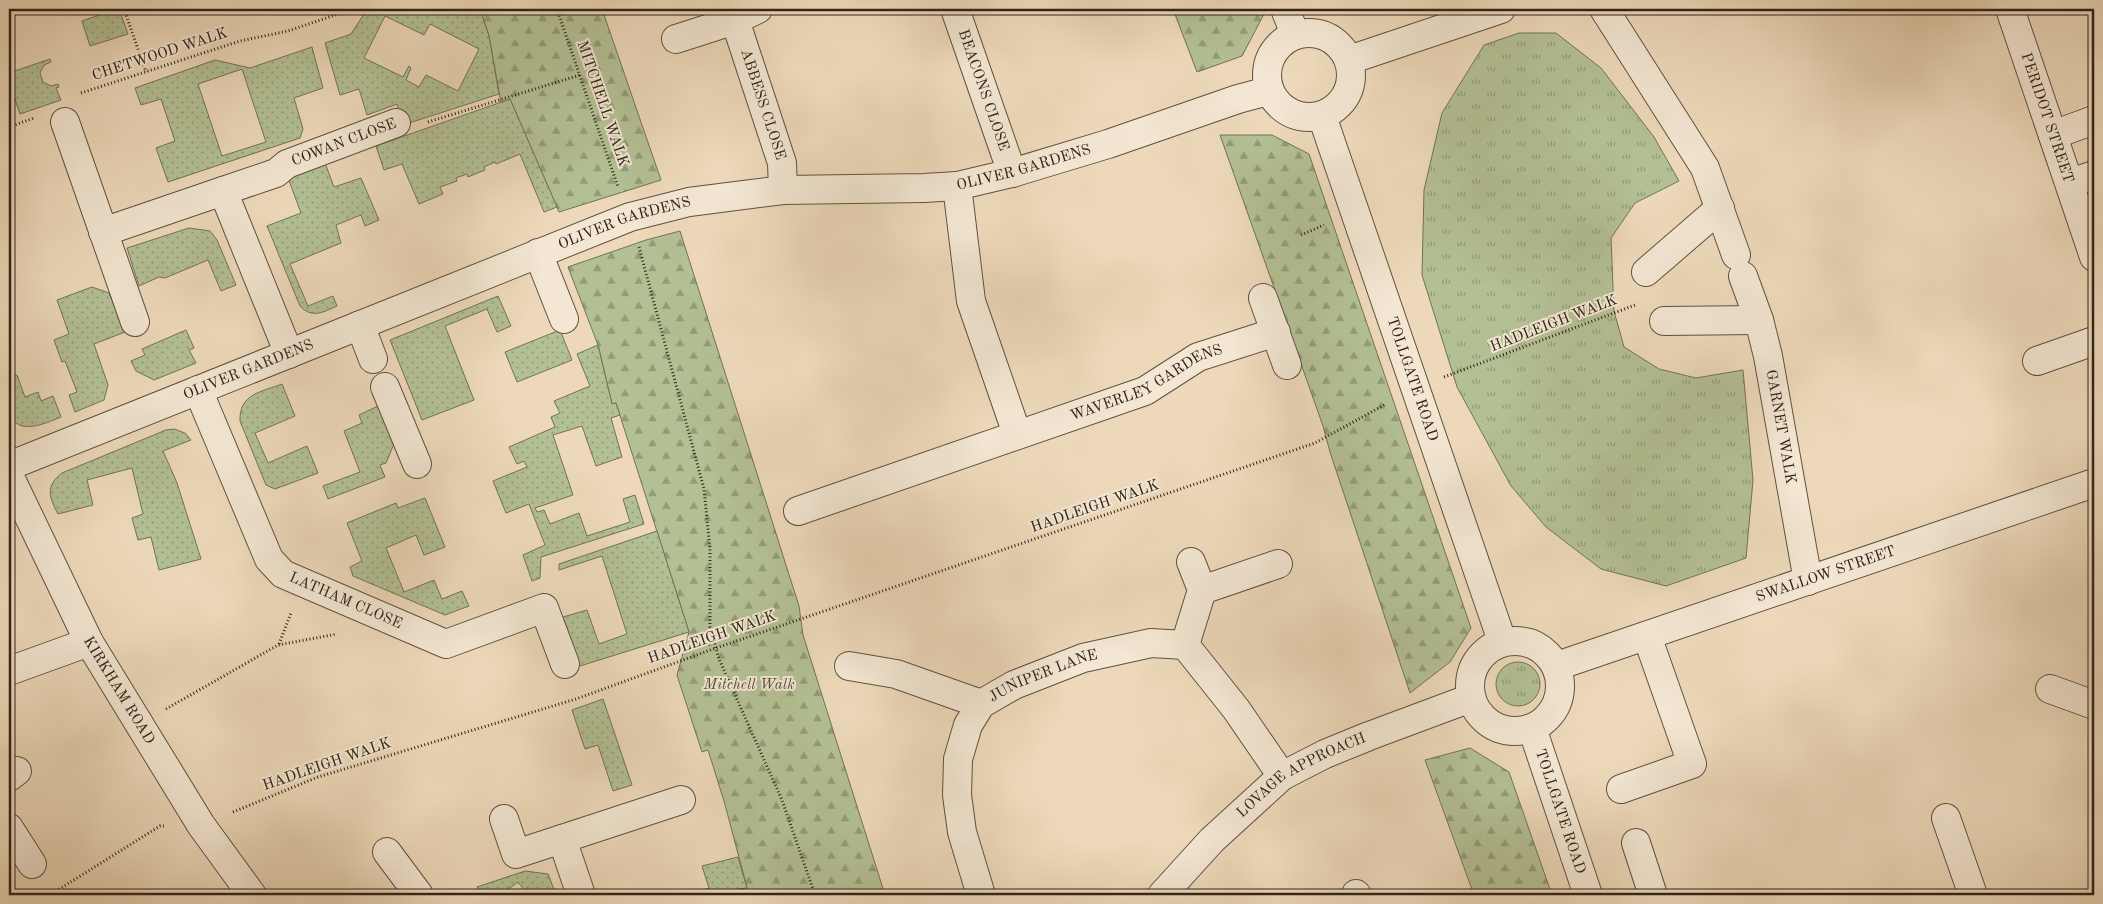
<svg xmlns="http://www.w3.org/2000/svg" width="2103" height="904" viewBox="0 0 2103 904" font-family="'Old Standard TT',serif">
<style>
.grass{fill:url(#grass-tufts);stroke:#727257}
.forest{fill:url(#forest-firs);stroke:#727257}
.garden{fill:url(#garden-dots);stroke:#727257;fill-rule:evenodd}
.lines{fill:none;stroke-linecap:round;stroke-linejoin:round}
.minor-casing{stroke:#5f5142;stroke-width:30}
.path{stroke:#30241a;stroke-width:3;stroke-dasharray:1 2.5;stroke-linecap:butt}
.minor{stroke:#f3e6d2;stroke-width:28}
.labels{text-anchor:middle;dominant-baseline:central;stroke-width:4;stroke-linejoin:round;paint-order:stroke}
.street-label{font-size:15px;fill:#30241a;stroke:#f3e6d2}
.park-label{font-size:15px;font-style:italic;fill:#514b38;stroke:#f3e6d2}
</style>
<defs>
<pattern id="grass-tufts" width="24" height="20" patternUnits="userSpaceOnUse" patternTransform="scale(1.25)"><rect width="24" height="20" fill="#b3c094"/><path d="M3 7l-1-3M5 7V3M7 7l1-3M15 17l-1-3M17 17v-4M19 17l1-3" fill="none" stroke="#929c78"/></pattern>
<pattern id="forest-firs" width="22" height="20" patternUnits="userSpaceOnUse" patternTransform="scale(1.25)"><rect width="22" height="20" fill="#b3c094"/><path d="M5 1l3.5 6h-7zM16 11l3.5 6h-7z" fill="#929c78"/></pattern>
<pattern id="garden-dots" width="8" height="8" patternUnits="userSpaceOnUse" patternTransform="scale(1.25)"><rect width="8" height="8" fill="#b3c094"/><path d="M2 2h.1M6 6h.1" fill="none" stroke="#929c78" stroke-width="1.8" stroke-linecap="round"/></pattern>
</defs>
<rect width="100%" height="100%" fill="#edd9ba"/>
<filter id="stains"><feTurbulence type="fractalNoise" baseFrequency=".004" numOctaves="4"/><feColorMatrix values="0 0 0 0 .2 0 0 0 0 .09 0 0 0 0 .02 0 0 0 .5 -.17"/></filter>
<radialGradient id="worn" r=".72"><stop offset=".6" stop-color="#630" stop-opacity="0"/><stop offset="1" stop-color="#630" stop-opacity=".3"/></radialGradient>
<path class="grass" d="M1519,33H1556L1601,68L1654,137L1679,181L1635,203L1611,238L1614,311L1624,347L1659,369L1696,378L1743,370L1753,480L1746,558L1666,586L1601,569L1546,527L1511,486L1457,387L1422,275L1424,190L1442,113L1484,45Z
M1496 684a22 22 0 1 1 44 0a22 22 0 1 1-44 0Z"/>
<path class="forest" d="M480,9H602L661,180L559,212L510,99L501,103L489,36Z
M1173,9H1263L1265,12L1242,56L1197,72Z
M1220,135H1272L1309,154L1471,628L1450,662L1410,693L1330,452L1323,426Z
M680,231L799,606L803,635L885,895H749L724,801L708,750L702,752L677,675L689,632L616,403L612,404L598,345L568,267L646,240Z
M1470,748L1509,772L1552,895H1474L1425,760Z"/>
<path class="garden" d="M108,9H119L128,34L90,46L82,21L108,12Z
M379,9H480L489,36L499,94L403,125L397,104L367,115L359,89L340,95L325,43L351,34L364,14ZM385,16L424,35L430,24L479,49L458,91L426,75L419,87L406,80L411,68L409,66L403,77L364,58Z
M312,47L323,88L294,98L303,129L300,138L168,182L156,148L175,141L161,99L141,105L135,88L215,60L250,68ZM242,69L266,142L222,156L198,84Z
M50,59L51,62L44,65L40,73L43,82L51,86L58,84L59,87L56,88L61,100L20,114L9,82V73Z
M510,99L557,207L544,212L520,154L496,164L495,162L484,167L485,170L468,177L467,174L456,178L457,181L440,187L443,194L419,204L402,164L384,170L376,146Z
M325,163L334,187L361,178L379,220L365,226L361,215L336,225L341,243L290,264L308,306L333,296L337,306C324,312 312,319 300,306L267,226L301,213L287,175Z
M189,228L210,231L217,240L236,285L221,291L208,260L165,278L159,277L139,286L127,248Z
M92,287L109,293L125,332L94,344L108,385L104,400L75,412L69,395L77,392L65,361L62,362L54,340L69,334L57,300Z
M498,296L511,326L497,332L487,309L445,326L474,400L422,420L390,340Z
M186,330L194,348L189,350L196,363L154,380L136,371L131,361L145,355L142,349Z
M560,330L572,360L517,382L505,352Z
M598,345L612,404L616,403L620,415L611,418L622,457L596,466L582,426L553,435L573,495L535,508L537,512L544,510L550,524L579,513L587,536L630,522L623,499L635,495L644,524L541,557L540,578L532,581L523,555L545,545L529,504L506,513L493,481L527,467L524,461L517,464L509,447L555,427L551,417L560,413L554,401L590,386L577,354Z
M17,375L25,397L38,392L41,401L53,396L61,417C44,424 14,438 9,409C7,399 9,387 9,377Z
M282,384L295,416L255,433L268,463L307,446L318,473L275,489L266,485L240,421C239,394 261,392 282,384Z
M378,406L396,439L386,463L380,465L385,477L328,499L323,486L360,472L344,431L362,423L359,415Z
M174,429L185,433L191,440L163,451L177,483L201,559L159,570L151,537L138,540L132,518L143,514L132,468L87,480L93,505L58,514C49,497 45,486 62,473L166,430Z
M425,498L445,547L424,555L416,535L386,548L404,592L434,580L442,599L462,591L469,606L445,615L353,576L350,567L362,561L347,523L396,503L398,508Z
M657,531L689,632L580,666L563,617L587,610L599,644L627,634L602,556L559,570V564Z
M603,699L632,785L613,791L598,745L585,749L572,710Z
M738,857L747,888L713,892V895H687L709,888L702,866Z
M525,871L548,874L555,892L550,895H528L518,882L500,895H483L477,887Z"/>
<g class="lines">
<defs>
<g id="minor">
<path id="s1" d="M955,9L1012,173"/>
<path d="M1285,9L1295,34"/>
<path d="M1604,9L1705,168L1736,255"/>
<path id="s2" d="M2010,9L2094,257"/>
<path id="s3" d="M735,20L782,163L783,190"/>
<circle cx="1309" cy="75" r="42"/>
<path d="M676,39L735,20L758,9"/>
<path d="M1349,60L1501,9"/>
<path id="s4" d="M1322,116L1502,641"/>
<path d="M65,122L135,322"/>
<path d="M2053,135L2094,120"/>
<path d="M2070,183L2094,175"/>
<path d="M957,186L971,301L1017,434"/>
<path id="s5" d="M223,191L276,173L287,164L396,123"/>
<path d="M103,232L223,191L289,354"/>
<path d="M538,253L564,319"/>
<path d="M1646,272L1720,208"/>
<path id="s6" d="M1743,276L1759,320L1768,356L1808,581"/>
<path d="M1263,298L1287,365"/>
<path d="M1664,321L1759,320"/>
<path d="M360,325L373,359"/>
<path d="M2037,361L2094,341"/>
<path d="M385,387L417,464"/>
<path id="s7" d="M198,390L269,559L283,574L446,644L544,608L565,664"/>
<path id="s8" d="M9,466L630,217L689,202L783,190L924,188L957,186L1012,173L1108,144L1238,99L1268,91"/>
<path id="s9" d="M9,475L89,642L201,825L252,895"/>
<path id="s10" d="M798,511L1145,391L1198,357L1276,332"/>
<path d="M1191,562L1202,590"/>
<circle cx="1515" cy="686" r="45"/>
<path d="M1185,645L1202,590L1278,564"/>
<path d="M849,666L896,674L981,704"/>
<path id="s11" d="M1557,666L2094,483"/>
<path d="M9,671L89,642"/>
<path d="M2050,689L2094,705"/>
<path id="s12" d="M1532,728L1588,895"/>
<path d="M9,777L17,771"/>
<path d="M1621,789L1692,764L1647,636"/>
<path d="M1946,818L1973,895"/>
<path d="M504,819L516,854L681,800"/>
<path d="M9,828L32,864"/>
<path d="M562,839L581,895"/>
<path d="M1636,843L1653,895"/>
<path d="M387,852L419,895"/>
<path d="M1356,894L1357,895"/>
<path id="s13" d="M981,895L962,832L957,795L958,759L968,725L981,704L1014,685L1083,658L1151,643L1185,645L1236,709L1282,776"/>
<path id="s14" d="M1162,895L1212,840L1282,776L1325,754L1369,736L1471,698"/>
</g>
</defs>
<use href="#minor" class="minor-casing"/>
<path class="path" d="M124,9L146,72
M557,9L618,187
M81,93L240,41L288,31L353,9
M428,122L580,75
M9,127L34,118
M1301,235L1324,225
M639,247L704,489L710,549V627L719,659L782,800L815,895
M1444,377L1635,305
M279,644L291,613
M166,709L278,645L337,634
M233,812L318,777L576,699L716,648L1315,443L1386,404
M50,895L160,826H164"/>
<use href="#minor" class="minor"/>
</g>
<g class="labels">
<g class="street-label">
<text transform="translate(160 55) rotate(-18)">CHETWOOD WALK</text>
<text stroke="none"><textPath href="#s1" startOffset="86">BEACONS CLOSE</textPath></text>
<text transform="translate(602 104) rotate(71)">MITCHELL WALK</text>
<text stroke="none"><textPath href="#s3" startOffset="89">ABBESS CLOSE</textPath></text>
<text stroke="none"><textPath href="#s2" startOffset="115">PERIDOT STREET</textPath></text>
<text stroke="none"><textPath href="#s5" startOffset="131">COWAN CLOSE</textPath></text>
<text stroke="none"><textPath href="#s8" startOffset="1068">OLIVER GARDENS</textPath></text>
<text stroke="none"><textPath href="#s8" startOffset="662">OLIVER GARDENS</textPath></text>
<text transform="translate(1554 324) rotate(-21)">HADLEIGH WALK</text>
<text stroke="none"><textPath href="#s8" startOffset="258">OLIVER GARDENS</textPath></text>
<text stroke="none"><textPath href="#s4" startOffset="278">TOLLGATE ROAD</textPath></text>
<text stroke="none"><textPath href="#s10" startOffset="372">WAVERLEY GARDENS</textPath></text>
<text stroke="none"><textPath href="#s6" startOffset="156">GARNET WALK</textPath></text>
<text transform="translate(1095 507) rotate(-19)">HADLEIGH WALK</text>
<text stroke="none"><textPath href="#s11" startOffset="284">SWALLOW STREET</textPath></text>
<text stroke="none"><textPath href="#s7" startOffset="272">LATHAM CLOSE</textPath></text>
<text transform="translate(712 638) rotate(-19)">HADLEIGH WALK</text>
<text stroke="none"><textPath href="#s13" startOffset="268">JUNIPER LANE</textPath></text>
<text stroke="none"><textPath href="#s9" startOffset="242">KIRKHAM ROAD</textPath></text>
<text transform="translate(327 765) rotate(-19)">HADLEIGH WALK</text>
<text stroke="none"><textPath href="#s14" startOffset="186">LOVAGE APPROACH</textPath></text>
<text stroke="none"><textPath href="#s12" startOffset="88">TOLLGATE ROAD</textPath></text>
</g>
<g class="park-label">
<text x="749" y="685">Mitchell Walk</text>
</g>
</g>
<rect width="2103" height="904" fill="none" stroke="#edd9ba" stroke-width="30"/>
<rect x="10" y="10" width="2083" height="884" fill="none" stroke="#30241a" stroke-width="2.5"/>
<rect x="15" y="15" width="2073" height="874" fill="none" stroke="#30241a"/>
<rect width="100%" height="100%" filter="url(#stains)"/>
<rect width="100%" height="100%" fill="url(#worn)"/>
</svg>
